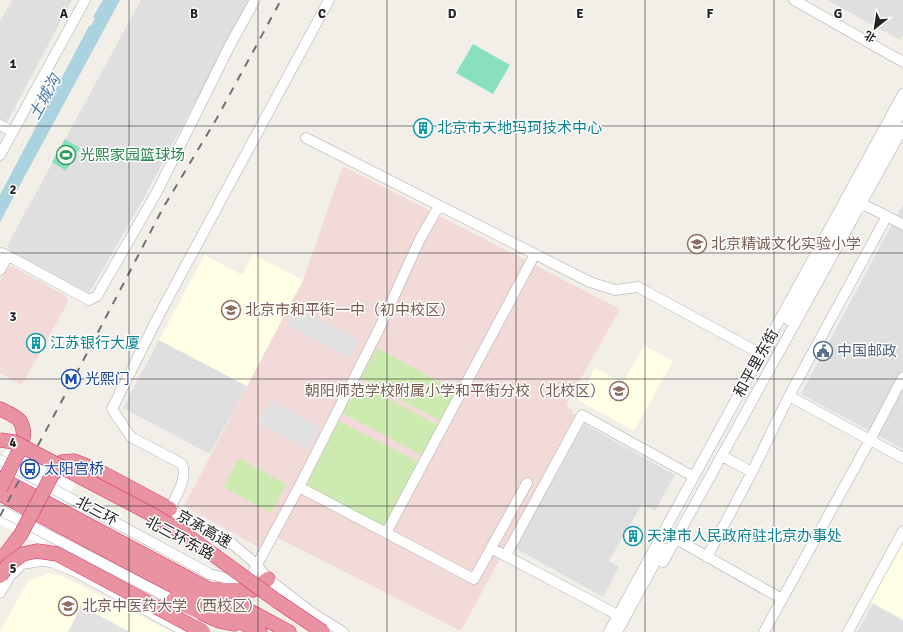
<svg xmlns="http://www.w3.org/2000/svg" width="903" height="632" viewBox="0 0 903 632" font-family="Signika,'Noto Sans SC',sans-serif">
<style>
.residential{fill:#e0dfdf}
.commercial{fill:#f2dad9}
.education{fill:#ffffe5}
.grass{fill:#cdebb0}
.pitch{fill:#88e0be}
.parking{fill:#e2e2e2}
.water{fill:#aad3df}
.pier{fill:#fff}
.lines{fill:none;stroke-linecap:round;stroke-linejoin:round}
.minor-casing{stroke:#a9a9a9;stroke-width:11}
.highway-casing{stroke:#dc2a67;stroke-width:15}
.minor{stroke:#fff;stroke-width:10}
.highway{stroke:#e892a2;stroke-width:14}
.rail{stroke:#707070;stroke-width:2;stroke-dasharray:8 8;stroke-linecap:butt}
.highway-bridge-casing{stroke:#dc2a67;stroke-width:15;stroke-linecap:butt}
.highway-bridge{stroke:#e892a2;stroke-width:14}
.grid{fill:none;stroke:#222;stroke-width:1;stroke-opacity:0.55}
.labels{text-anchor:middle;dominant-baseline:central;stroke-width:3;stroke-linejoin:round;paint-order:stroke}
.culture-label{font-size:15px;fill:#0d838f;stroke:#fff;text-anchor:start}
.leisure-label{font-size:15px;fill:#27864d;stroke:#fff;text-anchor:start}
.education-label{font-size:15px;fill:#785e54;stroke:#fff;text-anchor:start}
.service-label{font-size:15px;fill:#4e5e75;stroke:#fff;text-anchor:start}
.street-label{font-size:15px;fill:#222;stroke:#fff}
.transit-label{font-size:15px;fill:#164399;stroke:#fff;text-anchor:start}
.water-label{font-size:16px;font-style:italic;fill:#4a7aab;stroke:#fff}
.grid-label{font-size:13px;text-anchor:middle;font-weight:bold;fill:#222;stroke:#fff;stroke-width:3;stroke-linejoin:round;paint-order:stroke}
</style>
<rect width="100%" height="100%" fill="#f2efe9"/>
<path class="residential" d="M12,0H72L0,135V22Z
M141,0H250L139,207L89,293L13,254L7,246Z
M827,0H903V35L900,40Z
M903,204V449L801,394Z
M159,340L247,386L210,454L123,408Z
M581,422L675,475L655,511L642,504L609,561L619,567L603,597L513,547Z
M873,604L903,621V632H857Z"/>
<path class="commercial" d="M343,166L620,309L566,405L573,410L572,413L577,415L461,631L278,538L269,553L184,506L303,280Z
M12,266L66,296L68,302L22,385L0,373V281L7,268Z"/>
<path class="education" d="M253,254L303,280L247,386L159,340L205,255L242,275Z
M644,345L673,361L634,431L578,400L595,368L623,383Z
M903,538V619L868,600Z
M49,573L62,576L172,632H0L28,581Z"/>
<path class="grass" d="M377,348L456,391L440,421L361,378Z
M358,383L438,425L422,455L342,413Z
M339,421L418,462L384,527L306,486Z
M239,458L286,484L271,513L223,487Z"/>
<path class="pitch" d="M473,44L510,65L493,94L456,73Z
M65,139L80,148L66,171L52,162Z"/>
<path class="parking" d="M297,307L359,340L349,358L287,325Z
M271,400L320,427L308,450L258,423Z
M81,606L130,632H68Z"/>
<path class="water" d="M103,0H120L0,222V195L89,26H91L95,18L93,17Z"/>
<path class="pier" d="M9,445L76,482L43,546L0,524V461Z"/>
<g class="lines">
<defs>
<path id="minor" d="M794,0L903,62
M0,125L13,132
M306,138L590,282L615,290L638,287L761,354
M0,155L85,0
M887,216L903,225
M0,254L2,253L14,259L89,300L97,296L158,190L230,45L255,0
M0,270L8,256
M788,320L855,200L903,109
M789,396L903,458
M722,456L752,472
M0,460L210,574L228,579L246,577
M299,487L474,579L527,483
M0,510L173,600L197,626
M386,533L535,254
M676,539L782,599
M491,548L612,612
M506,555L582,415L694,477
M707,557L752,472L789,396L887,216L856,201
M663,562L903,128
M251,576L299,487L379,329L420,239L439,206
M262,578L268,579L314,614L343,632
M268,579L256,564L229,541L170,509C176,495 188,479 182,464L131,437L112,409L159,315L329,0
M0,593L10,576L22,564L41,561L51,562L76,572L186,632
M609,632L903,94
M617,632L663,548
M764,632L870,440L903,377
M848,632L903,531"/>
<path id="highway" d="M0,409C6,412 15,415 20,421C26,430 23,444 18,453
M54,473L62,462L74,461L97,470L170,509
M0,478L289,632
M0,494L260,632
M0,562L21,534
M213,590H253L268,579
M173,600L219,621L234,624"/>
</defs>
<use href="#minor" class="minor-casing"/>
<use href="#highway" class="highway-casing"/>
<use href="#minor" class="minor"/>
<use href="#highway" class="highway"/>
<path class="rail" d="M0,516L73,380L163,208L217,118L281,0"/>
<defs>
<path id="highway-bridge" d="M0,440L14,442L151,514L185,534L277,601L323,632
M0,489L18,453
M21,534L52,475
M0,576L8,565L23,554L37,551L57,554L203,632"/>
</defs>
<use href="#highway-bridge" class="highway-bridge-casing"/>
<use href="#highway-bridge" class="highway-bridge"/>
</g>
<path class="grid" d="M129,0V632M258,0V632M387,0V632M516,0V632M645,0V632M774,0V632M0,126H903M0,253H903M0,379H903M0,506H903"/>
<defs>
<symbol id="building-ring" viewBox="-11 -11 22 22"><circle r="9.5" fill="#fff" stroke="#0f9aa8" stroke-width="1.5"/><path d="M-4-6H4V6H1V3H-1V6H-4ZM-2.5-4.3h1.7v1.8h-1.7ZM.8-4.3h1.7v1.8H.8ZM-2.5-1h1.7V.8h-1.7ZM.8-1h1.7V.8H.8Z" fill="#0f9aa8"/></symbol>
<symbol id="stadium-ring" viewBox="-11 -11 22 22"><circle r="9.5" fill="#fff" stroke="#2e9e5b" stroke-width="1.5"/><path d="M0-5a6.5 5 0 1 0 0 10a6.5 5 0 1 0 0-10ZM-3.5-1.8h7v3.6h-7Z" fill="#2e9e5b"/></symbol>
<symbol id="school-ring" viewBox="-11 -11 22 22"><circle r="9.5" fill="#fff" stroke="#8d6e63" stroke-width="1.5"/><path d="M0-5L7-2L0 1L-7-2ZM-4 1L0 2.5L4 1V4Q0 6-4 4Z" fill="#8d6e63"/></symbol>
<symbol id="civic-ring" viewBox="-11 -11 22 22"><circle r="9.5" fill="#fff" stroke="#5c6f8a" stroke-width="1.5"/><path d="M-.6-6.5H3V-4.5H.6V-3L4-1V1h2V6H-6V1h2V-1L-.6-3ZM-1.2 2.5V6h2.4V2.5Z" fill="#5c6f8a"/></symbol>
<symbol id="metro-ring" viewBox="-11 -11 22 22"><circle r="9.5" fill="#fff" stroke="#1a4fb4" stroke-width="1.5"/><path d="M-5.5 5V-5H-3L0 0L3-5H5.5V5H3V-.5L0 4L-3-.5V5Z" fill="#1a4fb4"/></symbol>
<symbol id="bus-ring" viewBox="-11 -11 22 22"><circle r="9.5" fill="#fff" stroke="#1a4fb4" stroke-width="1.5"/><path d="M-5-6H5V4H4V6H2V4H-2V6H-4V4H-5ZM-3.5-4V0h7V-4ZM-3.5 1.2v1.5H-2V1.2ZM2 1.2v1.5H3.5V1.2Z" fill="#1a4fb4"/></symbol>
<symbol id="university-ring" viewBox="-11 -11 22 22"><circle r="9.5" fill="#fff" stroke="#8d6e63" stroke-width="1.5"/><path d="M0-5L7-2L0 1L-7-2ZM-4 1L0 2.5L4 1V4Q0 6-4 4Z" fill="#8d6e63"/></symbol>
</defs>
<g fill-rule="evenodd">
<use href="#building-ring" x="412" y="117" width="22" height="22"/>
<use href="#stadium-ring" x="55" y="144" width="22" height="22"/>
<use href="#school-ring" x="686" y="233" width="22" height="22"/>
<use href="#school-ring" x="220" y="299" width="22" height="22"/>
<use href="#building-ring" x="25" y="332" width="22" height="22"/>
<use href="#civic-ring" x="812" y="340" width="22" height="22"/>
<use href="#metro-ring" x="60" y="368" width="22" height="22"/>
<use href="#school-ring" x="608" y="380" width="22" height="22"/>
<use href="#bus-ring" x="19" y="458" width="22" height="22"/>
<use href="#building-ring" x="622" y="525" width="22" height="22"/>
<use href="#university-ring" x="57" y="595" width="22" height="22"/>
</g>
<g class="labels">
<g class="culture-label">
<text x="437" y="128">北京市天地玛珂技术中心</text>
<text x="50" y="343">江苏银行大厦</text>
<text x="647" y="536">天津市人民政府驻北京办事处</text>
</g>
<g class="leisure-label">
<text x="80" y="155">光熙家园篮球场</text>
</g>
<g class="education-label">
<text x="711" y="244">北京精诚文化实验小学</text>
<text x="245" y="310">北京市和平街一中（初中校区）</text>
<text x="605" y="391" text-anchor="end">朝阳师范学校附属小学和平街分校（北校区）</text>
<text x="82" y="606">北京中医药大学（西校区）</text>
</g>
<g class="service-label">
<text x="837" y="351">中国邮政</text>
</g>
<g class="street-label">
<text transform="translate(756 363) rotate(-61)">和平里东街</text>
<text transform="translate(97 511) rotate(28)">北三环</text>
<text transform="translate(204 529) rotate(30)">京承高速</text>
<text transform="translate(180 538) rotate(28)">北三环东路</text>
</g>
<g class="transit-label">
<text x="85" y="379">光熙门</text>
<text x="44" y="469">太阳宫桥</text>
</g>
<g class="water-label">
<text transform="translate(45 97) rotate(-61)">土城沟</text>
</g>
</g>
<g class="grid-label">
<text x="64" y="18">A</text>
<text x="194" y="18">B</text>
<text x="322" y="18">C</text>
<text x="452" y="18">D</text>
<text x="580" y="18">E</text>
<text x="710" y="18">F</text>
<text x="838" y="18">G</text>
<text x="13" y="68">1</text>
<text x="13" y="194">2</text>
<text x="13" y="321">3</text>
<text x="13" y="447">4</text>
<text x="13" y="573">5</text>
</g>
<g transform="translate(875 28) rotate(210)" stroke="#ffffff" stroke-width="3" paint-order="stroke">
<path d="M0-3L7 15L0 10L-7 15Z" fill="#222222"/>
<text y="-6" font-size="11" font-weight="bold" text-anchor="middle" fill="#222222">北</text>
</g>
</svg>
